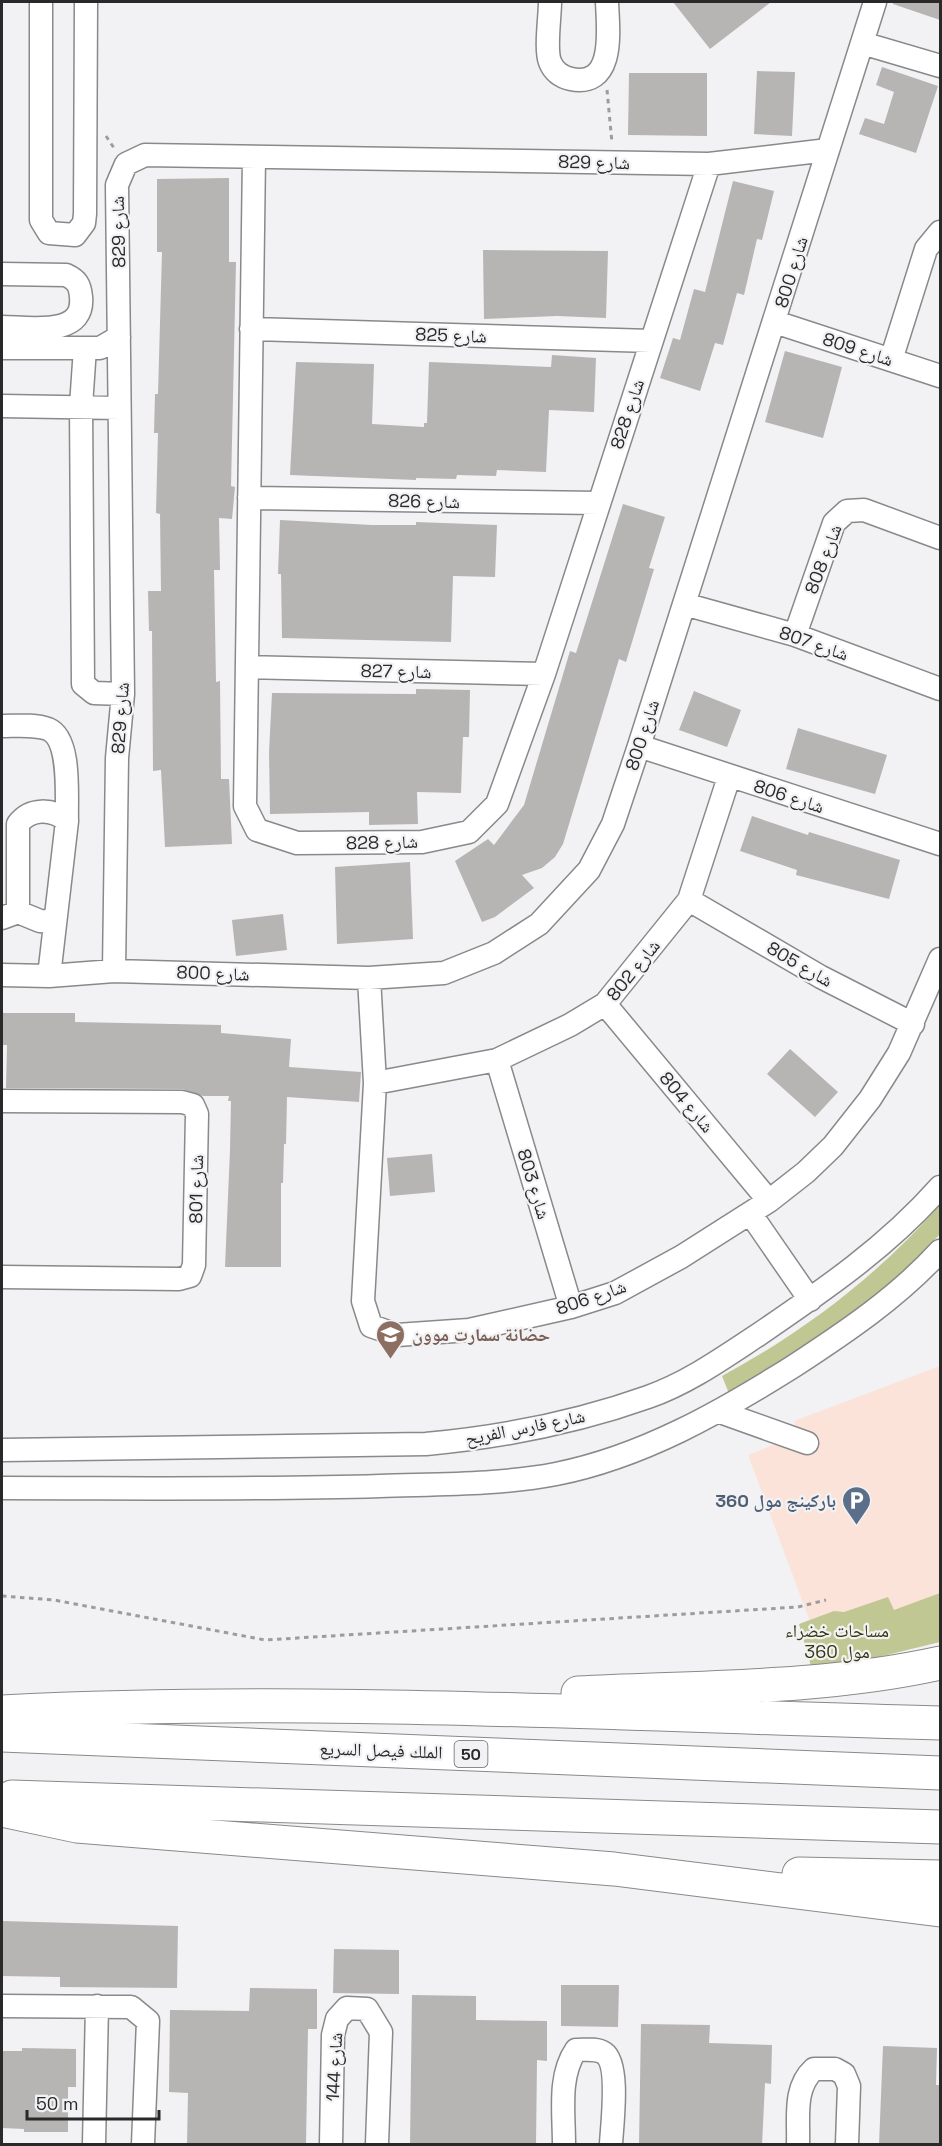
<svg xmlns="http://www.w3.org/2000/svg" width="942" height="2146" viewBox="0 0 942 2146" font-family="'Space Grotesk','Noto Naskh Arabic',sans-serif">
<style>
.industrial{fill:#fbe3d9}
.green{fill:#c1c792}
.building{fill:#b6b5b4}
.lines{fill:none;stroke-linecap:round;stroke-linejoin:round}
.minor-casing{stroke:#88898a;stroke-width:25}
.highway-casing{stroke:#88898a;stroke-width:35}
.path{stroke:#9c9c9e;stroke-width:3;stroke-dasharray:4.5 4.5;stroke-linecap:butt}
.minor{stroke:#fff;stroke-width:22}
.highway{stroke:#fff;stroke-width:33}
.labels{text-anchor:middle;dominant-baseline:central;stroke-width:4.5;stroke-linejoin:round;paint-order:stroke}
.shield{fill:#f2f2f4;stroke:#656567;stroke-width:1.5}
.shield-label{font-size:16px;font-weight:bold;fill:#29292a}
.street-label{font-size:18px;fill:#29292a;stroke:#f2f2f4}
.education-label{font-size:18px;font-weight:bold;fill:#785e54;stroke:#f2f2f4;text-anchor:start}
.service-label{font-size:18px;font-weight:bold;fill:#4e5e75;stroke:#f2f2f4;text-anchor:end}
.park-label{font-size:18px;fill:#333610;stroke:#f2f2f4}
</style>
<rect width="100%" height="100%" fill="#f2f2f4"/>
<path class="industrial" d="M940,1366V1595L816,1638L748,1455L799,1434L794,1421Z"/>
<path class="green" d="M940,1205V1234L913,1263L853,1316L730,1396L722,1376C805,1331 877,1276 940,1205Z
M940,1593V1642L813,1673L799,1624L834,1611L844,1612L888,1597L894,1610Z"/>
<path class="building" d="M673,2H771L710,49Z
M893,2H940V20L893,4Z
M882,67L938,86L916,153L859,134L865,118L884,124L894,92L876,85Z
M757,71L795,72L792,136L754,134Z
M629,73H707V136L628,135Z
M229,178V262H236L231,486L235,487L232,519L219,518L220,570H214L216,682L220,681L221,779H229L232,844L165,847L161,770L153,771L152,631H149L148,591H161L160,514L156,513L158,433H154L155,394H158L162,252H157V179Z
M733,181L774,191L762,240L757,239L744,295L737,293L723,345L715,343L700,391L660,378L673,338L680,340L694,289L705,292Z
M483,250L608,251L606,318L557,316L484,319Z
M785,351L842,367L823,438L765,422Z
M552,355L596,358L594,412L549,410L546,472L497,470L496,476L457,475L456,479L416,478V480L290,475L296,362L374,364L372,424L424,427V423H427L429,362L551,367Z
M623,504L665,517L649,568L654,569L626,662L619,659L563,844L555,857L542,868L522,875L534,888L495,917L482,922L455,861L488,839L494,845L524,805L570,651L576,653Z
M280,520L372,525H416V522L497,525L495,577L453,576L451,642L282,638L281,574H278Z
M416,689L470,690L469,737H463L461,793L417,792L418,824L369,825V812L270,814L269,752L272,693L416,694Z
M694,691L741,710L727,747L679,730Z
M798,728L887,755L875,794L786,769Z
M752,816L808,835L809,832L900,860L889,899L796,875L797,870L740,851Z
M410,862L413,939L337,944L335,867Z
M283,914L287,950L236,956L232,920Z
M3,1013H75V1022L221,1025V1033L291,1039L289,1067L361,1072L359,1102L287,1097L286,1144H284L283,1183H281V1267H225L230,1150L231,1101H228L229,1096H203L182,1089L6,1088L7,1045H2Z
M790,1049L838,1092L815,1117L767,1074Z
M432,1154L435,1192L390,1196L387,1158Z
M2,1921L178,1926L177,1988L60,1987V1977L2,1976Z
M334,1949L399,1950V1994L333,1993Z
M561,1985H619L618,2027L561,2026Z
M250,1988L317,1989V2029H308L306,2145H187L188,2093L169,2092L170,2010L249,2011Z
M412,1995L476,1996V2020L547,2021V2061L537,2060L536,2145H410Z
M641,2024L710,2025L709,2043L772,2045L771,2084L765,2083L762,2145H639Z
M883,2046L937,2048L936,2085H940V2145H879Z
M22,2048L76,2049V2087H68V2132H24V2129L2,2128V2051H22Z"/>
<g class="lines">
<defs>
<path id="minor" d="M41,2V220L49,233L75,235L84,223L85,214L86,2
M550,2C550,17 545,49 550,62C554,72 562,77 571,79C616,88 608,29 607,2
M862,43L940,66
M254,157L245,806L257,830L297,843L422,842L469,832L497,804L544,674L709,164
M2,274L66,275C77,280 80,285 81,297C85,338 28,327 2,327
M775,322L940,376
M251,329L651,341
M2,348H100L119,337
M85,348L81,406L83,684L94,693L123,694
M891,360L926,249L940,232
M2,406L119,408
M249,498L598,503
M684,604L795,635L940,689
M795,635L834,523L847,511L864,510L940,538
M248,667L544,674
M2,726C16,726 34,724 48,729C72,739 66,798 67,821
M639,746L940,844
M689,900L821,977L913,1024
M18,912V824C30,808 52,808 67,821L49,976
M2,918L18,912L40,921L54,922
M114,971L117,758L123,694L117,185L126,164L145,155L709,164L828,150
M2,975L49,976L114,971L369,978L444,973L494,953L539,924L589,870L613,824L639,746L875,2
M369,978L375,1083L363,1301L371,1326L397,1335L469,1330L571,1307L615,1293L681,1257L769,1201L806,1172L833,1146L870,1099L899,1053L940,959
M605,1004L769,1201
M497,1060L571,1307
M375,1083L497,1060L570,1025L605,1004L689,900L729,777
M2,1101L182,1102L193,1105L197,1114L194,1265L190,1276L179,1279L2,1277
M750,1213L810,1300
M720,1412L807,1443
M2,1450L426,1444C502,1437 575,1423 648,1397C688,1383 723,1358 758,1335C824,1290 887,1247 940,1187
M2,1488C128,1488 254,1490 380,1486C438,1484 499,1485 556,1474C642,1457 721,1412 794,1366C846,1332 898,1297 940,1251
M2,2006L131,2007L148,2021L143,2144
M94,2144L97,2006
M331,2144L333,2035L337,2019L347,2008L367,2009L381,2032L377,2144
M564,2144C564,2113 558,2076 576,2050C585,2050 596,2048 604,2053C620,2064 612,2125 611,2144
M798,2144C799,2118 793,2088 814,2069H835L844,2074L849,2086L847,2144"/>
<path id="highway" d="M578,1693C698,1687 822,1689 940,1663
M2,1712C314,1696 628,1715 940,1723
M2,1735L940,1773
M12,1797L940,1827
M2,1810L77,1826L614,1869L940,1910
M799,1874L940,1877"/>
</defs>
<use href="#minor" class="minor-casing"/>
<use href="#highway" class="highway-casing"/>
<path class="path" d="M607,90L612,143
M106,136L114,148
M2,1596L54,1600L265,1640L798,1607L826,1600"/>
<use href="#minor" class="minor"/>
<use href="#highway" class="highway"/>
</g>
<defs>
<symbol id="school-pin" viewBox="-11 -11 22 30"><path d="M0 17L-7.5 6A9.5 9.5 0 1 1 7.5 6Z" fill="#8d6e63" stroke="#f2f2f4"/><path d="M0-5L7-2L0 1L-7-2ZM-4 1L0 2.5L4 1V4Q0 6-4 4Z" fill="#fff"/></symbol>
<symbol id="parking-pin" viewBox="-11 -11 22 30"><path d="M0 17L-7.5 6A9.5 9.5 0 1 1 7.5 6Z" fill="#5c6f8a" stroke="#f2f2f4"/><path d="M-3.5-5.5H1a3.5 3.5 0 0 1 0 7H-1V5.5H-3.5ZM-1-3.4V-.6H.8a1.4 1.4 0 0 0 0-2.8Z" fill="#fff"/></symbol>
</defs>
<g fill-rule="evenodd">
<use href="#school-pin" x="374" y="1318" width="33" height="45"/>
<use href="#parking-pin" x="840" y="1484" width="33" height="45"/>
</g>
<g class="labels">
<rect class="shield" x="454.5" y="1741" width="33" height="26" rx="4.5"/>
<g class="shield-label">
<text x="471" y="1754">50</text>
</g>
<g class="street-label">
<text transform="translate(594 162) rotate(1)">شارع 829</text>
<text transform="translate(118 232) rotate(-91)">شارع 829</text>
<text transform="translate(791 272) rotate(-73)">شارع 800</text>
<text transform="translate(451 335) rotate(2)">شارع 825</text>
<text transform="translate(858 349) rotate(18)">شارع 809</text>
<text transform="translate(627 414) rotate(-72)">شارع 828</text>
<text transform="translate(424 501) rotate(1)">شارع 826</text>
<text transform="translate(823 559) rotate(-69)">شارع 808</text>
<text transform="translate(814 643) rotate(19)">شارع 807</text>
<text transform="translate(396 671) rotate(1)">شارع 827</text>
<text transform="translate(120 718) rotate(-86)">شارع 829</text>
<text transform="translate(642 735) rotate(-72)">شارع 800</text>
<text transform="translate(789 796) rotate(18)">شارع 806</text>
<text transform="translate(382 842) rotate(-1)">شارع 828</text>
<text transform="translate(800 964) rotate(30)">شارع 805</text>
<text transform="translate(633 970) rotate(-51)">شارع 802</text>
<text transform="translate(213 973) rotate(2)">شارع 800</text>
<text transform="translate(687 1102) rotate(50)">شارع 804</text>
<text transform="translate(534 1184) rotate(73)">شارع 803</text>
<text transform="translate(196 1189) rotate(-89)">شارع 801</text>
<text transform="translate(591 1297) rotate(-19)">شارع 806</text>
<text transform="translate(525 1427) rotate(-11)">شارع فارس الفريح</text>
<text transform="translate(381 1750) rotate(2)">الملك فيصل السريع</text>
<text transform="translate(334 2067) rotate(-87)">شارع 144</text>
</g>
<g class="education-label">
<text x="412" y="1334">حضانة سمارت موون</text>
</g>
<g class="service-label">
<text x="836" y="1500">باركينج مول 360</text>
</g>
<g class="park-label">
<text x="837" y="1630">مساحات خضراء<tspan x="837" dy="21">360 مول</tspan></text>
</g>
</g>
<rect width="942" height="2146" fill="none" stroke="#29292a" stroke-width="6"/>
<path d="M27 2110v9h132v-9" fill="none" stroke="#29292a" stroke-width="3"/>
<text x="36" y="2110" font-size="18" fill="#29292a" stroke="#f2f2f4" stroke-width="4.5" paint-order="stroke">50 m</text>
</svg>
